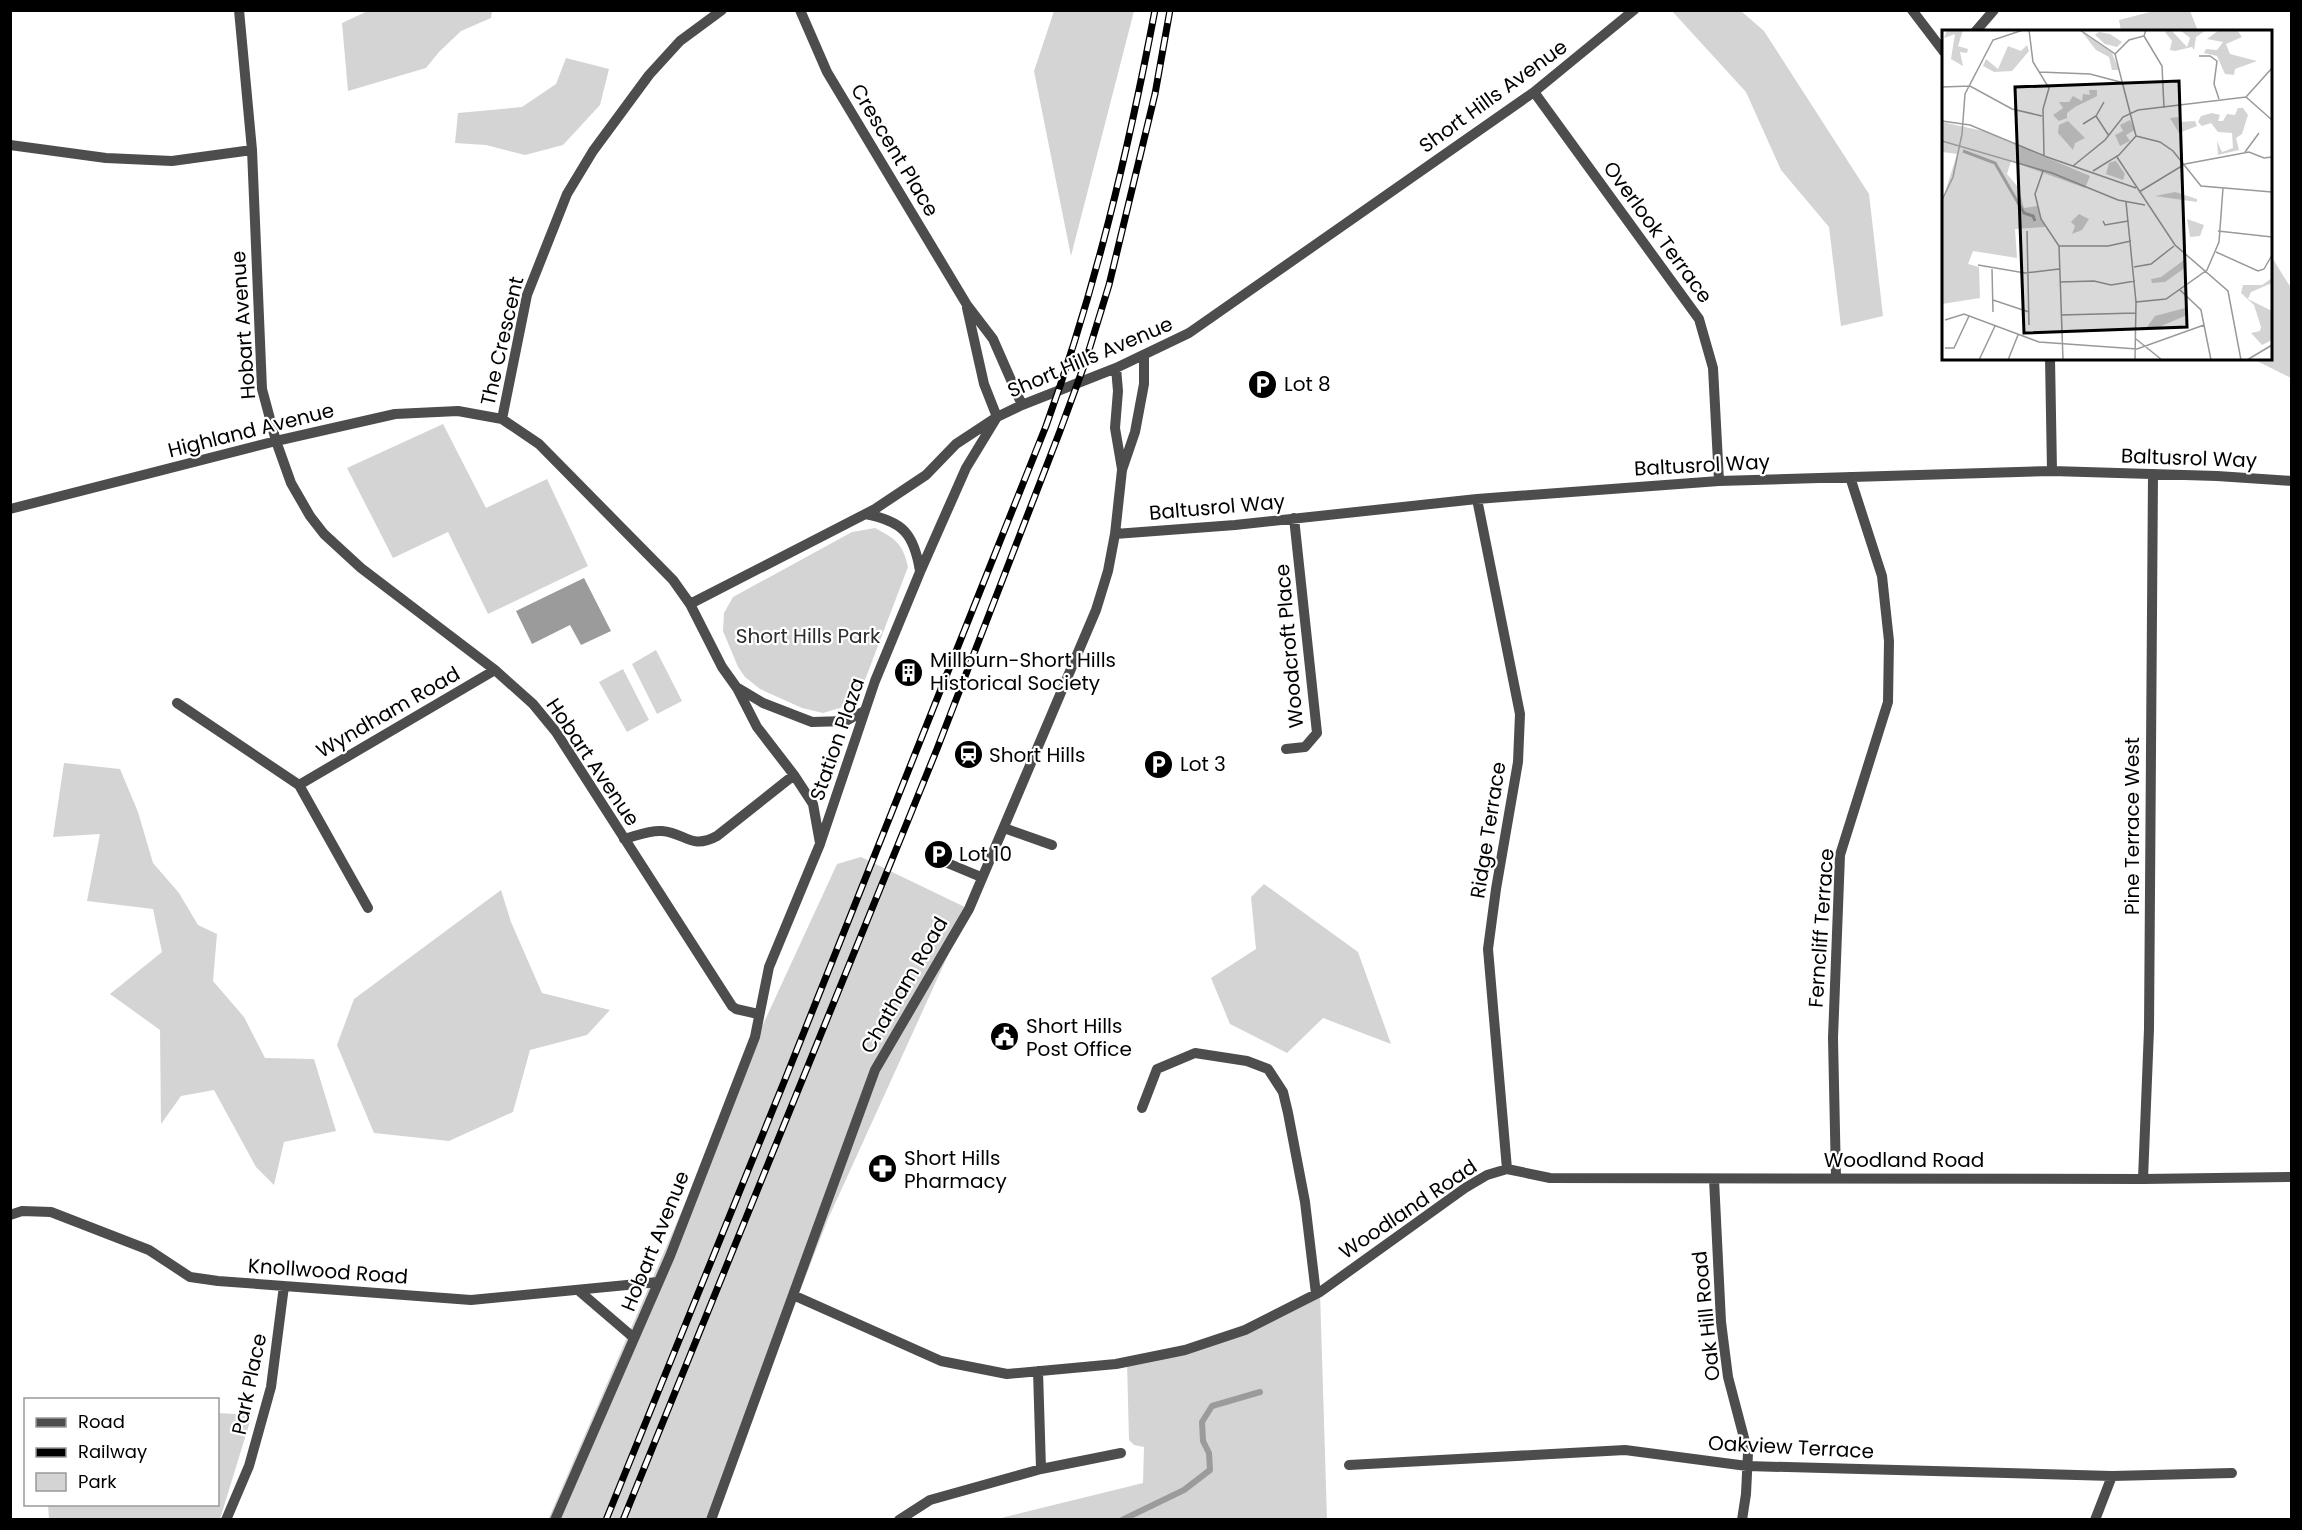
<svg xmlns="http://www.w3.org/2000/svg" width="2302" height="1530" viewBox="0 0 2302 1530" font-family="Poppins,sans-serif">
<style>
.green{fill:#d4d4d4}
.water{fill:#9b9b9b}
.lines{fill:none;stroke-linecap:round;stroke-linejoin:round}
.stream{stroke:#9b9b9b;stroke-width:6}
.minor{stroke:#4d4d4d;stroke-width:10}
.rail-casing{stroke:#000;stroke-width:7}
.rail{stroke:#fff;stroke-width:4.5;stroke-dasharray:14;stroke-linecap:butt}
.labels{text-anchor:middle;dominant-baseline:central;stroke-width:4.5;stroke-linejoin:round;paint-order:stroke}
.street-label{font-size:20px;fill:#000;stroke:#fff}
.poi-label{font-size:20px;fill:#000;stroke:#fff;text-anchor:start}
.park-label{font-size:20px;fill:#2b2b2b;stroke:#fff}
.inset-river{fill:none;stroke:#9b9b9b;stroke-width:3}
.inset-road{fill:none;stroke:#999;stroke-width:1.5}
.view{fill:#000;fill-opacity:0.15;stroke:#000;stroke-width:3}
.inset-edge{fill:none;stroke:#000;stroke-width:3}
</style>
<rect width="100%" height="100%" fill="#fff"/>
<path class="green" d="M370,10H492V11L491,18L461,31L439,52L426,68L348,91L342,23Z
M1054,11H1134L1071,256L1034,71Z
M1672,11H1741L1764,31L1869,194L1883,316L1841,326L1829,227L1781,170L1746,92Z
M2154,11H2190L2198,31H2121L2119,20Z
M566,58L609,69L600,105L563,145L525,155L486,145L455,143L458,113L522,107L556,84Z
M2271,256L2291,288V378L2253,359L2270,358Z
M443,424L486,508L547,479L588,566L488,614L448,532L393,558L347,468Z
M875,528C896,539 903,544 908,567L860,693L843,707L823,713L802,708L760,689L745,677L738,667L723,631L724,613L733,597L852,532Z
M656,650L682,701L657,714L632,664Z
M623,669L649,720L627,732L599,682Z
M64,763L120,769L138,812L153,863L179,893L198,925L217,934L213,981L244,1017L265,1058L314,1059L336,1131L284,1142L274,1185L256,1167L214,1090L181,1096L161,1124L160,1030L110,994L162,952L153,909L87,901L100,834L53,837Z
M861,857L969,909L828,1219L711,1519L548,1520L754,1044L837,864Z
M1264,884L1358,952L1391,1044L1323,1018L1287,1053L1230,1024L1211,978L1256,949L1251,897Z
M501,890L511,922L542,993L610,1010L587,1035L530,1050L513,1112L449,1141L374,1133L337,1045L354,999Z
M1320,1292L1327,1519L993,1520L1143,1483L1144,1447L1134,1445L1129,1440L1127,1362L1245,1330Z
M218,1413L252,1415L220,1519H49L48,1505L218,1504Z"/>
<path class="water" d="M584,578L611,631L581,645L570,625L532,644L516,611Z"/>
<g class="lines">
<path class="stream" d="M1122,1520L1184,1490L1210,1470L1209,1453L1203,1441L1202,1422L1212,1406L1260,1392"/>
<path class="minor" d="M239,10L252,150L262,389L276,441L291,483L310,516L324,534L361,568L495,670L533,704L556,732L732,1006L736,1009L758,1014
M800,10L827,72L967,305L993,339L1022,405
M1912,10L1944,52
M1975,32L1994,10
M1534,92L1699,319L1713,368L1719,481
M10,145L106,158L172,161L252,150
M967,308L984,384L997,417
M2050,358L2052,471
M1116,368L1118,391L1115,428L1122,469
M502,419L527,295L567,194L593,151L649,75L680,41L722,10
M1477,499L1520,714L1518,762L1496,889L1488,949L1507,1169
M10,509L276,441L395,414L458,411L502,419L539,444L673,580L690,604L722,667L737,688L757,727L794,775L813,804L820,843
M865,514C903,521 914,534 920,571
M1115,534L1235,525L1477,499L1719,481L2052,471L2217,476L2292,481
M690,604L875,509L926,475L956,444L997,417L1022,405L1116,368L1189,333L1534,92L1634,10
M738,688L763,703L812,722L846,721L864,711
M177,703L299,785L368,908
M1286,749L1305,747L1317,733L1294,518
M299,785L495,670
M1004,828L1052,845
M624,839C636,836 649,830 662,831C686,833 691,850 717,836L794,775
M933,857L981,877
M1142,1108L1157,1069L1195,1053L1247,1061L1268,1069L1283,1092L1288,1113L1305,1202L1316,1294
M1836,1178L1833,1038L1840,855L1888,702L1889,641L1882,576L1850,477
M1714,1179L1721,1322L1728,1377L1748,1453L1746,1494L1742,1520
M2143,1179L2149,1029L2153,474
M10,1215L22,1211L51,1212L149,1250L190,1277L218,1281L471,1300L658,1282
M578,1290L634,1338
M793,1295L941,1361L1007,1374L1116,1364L1185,1350L1245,1330L1320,1292L1465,1188L1487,1175L1507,1169L1550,1178L2143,1179L2292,1177
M1349,1465L1625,1450L1747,1466L2112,1476L2232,1473
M1041,1469L1121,1453
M226,1520L249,1466L271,1387L284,1286
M555,1520L670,1256L755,1037L769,967L820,844L875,681L920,572L966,468L997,417
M711,1520L875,1070L969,909L1096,610L1108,571L1115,534L1122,470L1135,432L1144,384V355
M899,1520L930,1500L1041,1469L1038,1371
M2095,1520L2112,1476"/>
<defs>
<path id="rail" d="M606,1520L784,1082L1046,426C1095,291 1128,152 1155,10
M623,1520L937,749L1060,431L1085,363L1109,285L1155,94L1170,10"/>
</defs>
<use href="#rail" class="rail-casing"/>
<use href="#rail" class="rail"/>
</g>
<defs>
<symbol id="parking-disc" viewBox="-11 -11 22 22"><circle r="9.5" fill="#000" stroke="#fff"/><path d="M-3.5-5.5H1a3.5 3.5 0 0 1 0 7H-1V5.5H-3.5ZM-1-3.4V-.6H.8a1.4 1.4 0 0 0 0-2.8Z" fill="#fff"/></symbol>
<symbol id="building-disc" viewBox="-11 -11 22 22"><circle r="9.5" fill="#000" stroke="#fff"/><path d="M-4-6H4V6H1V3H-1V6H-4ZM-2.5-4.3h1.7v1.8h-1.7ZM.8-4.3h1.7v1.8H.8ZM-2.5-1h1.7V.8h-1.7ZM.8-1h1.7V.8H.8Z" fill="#fff"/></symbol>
<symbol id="station-disc" viewBox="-11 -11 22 22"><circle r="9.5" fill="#000" stroke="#fff"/><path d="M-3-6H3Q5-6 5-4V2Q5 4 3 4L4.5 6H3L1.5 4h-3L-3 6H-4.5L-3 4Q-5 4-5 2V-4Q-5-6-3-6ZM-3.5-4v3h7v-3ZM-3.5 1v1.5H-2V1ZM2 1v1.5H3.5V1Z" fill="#fff"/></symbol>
<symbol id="civic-disc" viewBox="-11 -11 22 22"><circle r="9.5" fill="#000" stroke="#fff"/><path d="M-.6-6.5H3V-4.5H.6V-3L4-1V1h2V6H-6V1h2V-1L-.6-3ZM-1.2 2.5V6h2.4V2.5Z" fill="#fff"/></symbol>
<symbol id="pharmacy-disc" viewBox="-11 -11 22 22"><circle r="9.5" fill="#000" stroke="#fff"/><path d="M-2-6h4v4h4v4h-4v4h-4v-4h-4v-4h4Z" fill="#fff"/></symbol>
</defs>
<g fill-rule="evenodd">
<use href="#parking-disc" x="1246" y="368" width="33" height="33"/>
<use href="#building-disc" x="892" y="656" width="33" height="33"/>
<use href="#station-disc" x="952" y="738" width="33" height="33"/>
<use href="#parking-disc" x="1142" y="748" width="33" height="33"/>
<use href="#parking-disc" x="922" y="838" width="33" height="33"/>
<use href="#civic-disc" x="988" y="1020" width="33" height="33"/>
<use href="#pharmacy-disc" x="866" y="1152" width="33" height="33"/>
</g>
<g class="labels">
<g class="street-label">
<text transform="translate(1493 96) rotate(-36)">Short Hills Avenue</text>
<text transform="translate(895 150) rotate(59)">Crescent Place</text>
<text transform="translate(1658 232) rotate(54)">Overlook Terrace</text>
<text transform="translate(243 325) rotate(-94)">Hobart Avenue</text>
<text transform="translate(502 341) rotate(-77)">The Crescent</text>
<text transform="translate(1090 357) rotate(-23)">Short Hills Avenue</text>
<text transform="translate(251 430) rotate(-14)">Highland Avenue</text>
<text transform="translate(2189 458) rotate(2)">Baltusrol Way</text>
<text transform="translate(1702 465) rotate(-3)">Baltusrol Way</text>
<text transform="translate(1217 507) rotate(-5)">Baltusrol Way</text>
<text transform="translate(1289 646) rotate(-95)">Woodcroft Place</text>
<text transform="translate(388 712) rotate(-30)">Wyndham Road</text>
<text transform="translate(837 739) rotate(-71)">Station Plaza</text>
<text transform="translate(593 762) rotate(56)">Hobart Avenue</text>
<text transform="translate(2132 826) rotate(-90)">Pine Terrace West</text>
<text transform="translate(1488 830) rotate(-81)">Ridge Terrace</text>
<text transform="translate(1821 928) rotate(-86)">Ferncliff Terrace</text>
<text transform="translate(904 985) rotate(-60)">Chatham Road</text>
<text x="1904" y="1160">Woodland Road</text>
<text transform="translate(1408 1209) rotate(-34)">Woodland Road</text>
<text transform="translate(655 1241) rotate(-68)">Hobart Avenue</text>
<text transform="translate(328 1271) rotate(4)">Knollwood Road</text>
<text transform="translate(1706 1316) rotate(-96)">Oak Hill Road</text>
<text transform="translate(249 1384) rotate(-78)">Park Place</text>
<text transform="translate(1791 1447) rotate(3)">Oakview Terrace</text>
</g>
<g class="poi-label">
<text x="1284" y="384">Lot 8</text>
<text x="930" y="660">Millburn-Short Hills<tspan x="930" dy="23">Historical Society</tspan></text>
<text x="989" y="755">Short Hills</text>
<text x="1180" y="764">Lot 3</text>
<text x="959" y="854">Lot 10</text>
<text x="1026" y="1026">Short Hills<tspan x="1026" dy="23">Post Office</tspan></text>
<text x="904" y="1158">Short Hills<tspan x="904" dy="23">Pharmacy</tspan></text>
</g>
<g class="park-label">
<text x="808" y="636">Short Hills Park</text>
</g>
</g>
<g transform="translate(1942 30)">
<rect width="330" height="330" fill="#fff"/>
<path d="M5,0H21L16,16L26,19L25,23L18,22L21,36L9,29L13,4L2,8ZM229,0L245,17L248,8L238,0L263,1L254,7L252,20L250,17L233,21L228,20L230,11L223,2ZM277,0H295L300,7L284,14L288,24L315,31L293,39L292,45L283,44L275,26L262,23L264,19L275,20L281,12L265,9ZM140,2L170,23L177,40H170L167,27L154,20ZM157,2L168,4L180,12L175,17L163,14L153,5ZM85,15L87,21L70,41L52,42L41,36L44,29L56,39L66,16L79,21ZM147,60H155V66L133,77L125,83V88L117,91L111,85L121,78L117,72H127L131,66L140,71L141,64L148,65ZM296,78H301L306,85L300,104L294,108L297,120L276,125L275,111L280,122L291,118L290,103L276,102L269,93L260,96L256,92L259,86L270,83L278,85L276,91H281L285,84L293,85ZM236,87L238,92L253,91L255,96L237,103L228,88ZM188,90L193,100L184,105L188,111L178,116L173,105L181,101L178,95ZM126,91L143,108L133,113L131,120L116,103L117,95ZM0,92L41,101L148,146L143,158L69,131L65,144L76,157L82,178L95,176L103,197L73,199L75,228L31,221L26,234L37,237L38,268L0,274V172L15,124L0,122ZM174,131L183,144L181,150L164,144L167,133ZM233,162L255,169V172L213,166ZM137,184L147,189L140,200L130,204L133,196L129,192ZM245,189L262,195L258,206L248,207ZM242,230L245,234L240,240L223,252L210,253L209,249L219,247ZM330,248V253L309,262L306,269L330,281V310L320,315L309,303L318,301L319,297L312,275L299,263L301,255H320ZM243,278L245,285L210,300L205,297L213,286Z" fill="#d4d4d4"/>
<path class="inset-river" d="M21,121L53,133L82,183L91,186L93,191"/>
<path class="inset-road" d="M87,0L91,32L107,58L101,79L102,125M138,0L173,24L194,106M202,6L220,36L222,78M173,24L187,10L202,6L204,0M257,26H268L275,31L272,54L277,69M97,42L148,44L182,53M0,57L28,56L70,79L100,86M304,67L330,38M154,86L167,106M0,91L28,95L105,127L194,158M141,94L154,86L162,72M194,106L218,112L231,121L259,156L330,162M0,111L110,143L176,170L203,175M303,122L317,103M175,127L233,215L286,261L299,330M131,136L163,110L181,87L196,80L304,67L330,90M101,141L93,164L99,189L117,216L121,330M151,141L177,125L194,106M197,162L243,134L307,122L322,128L330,127M0,170L11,147L20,104L23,64L51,10L81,0M184,172L194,272L193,330M161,191L163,195L186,191M85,201L87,295M276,201L330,207M117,216H166L189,211M274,222L316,241L322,239L330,225M36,235L83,243L117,239M192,237L209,234L232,216M50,239L51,282M118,252L152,251L169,255L193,251M238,260L259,280L269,330M51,270L87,282M194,272L224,269L265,240L277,212L281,158M119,285L194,283M3,290L22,284L97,312L195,319L262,295M194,309L220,330M3,318H12L27,286M37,330L53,296M66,330L76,305M305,330L330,315"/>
<path class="view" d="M237,51L245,297L82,303L73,57Z"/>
<rect width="330" height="330" class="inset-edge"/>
</g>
<rect width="2302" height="1530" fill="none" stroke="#000000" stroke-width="24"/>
<rect x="24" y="1398" width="195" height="108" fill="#ffffff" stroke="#999999" stroke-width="1.5"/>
<rect x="36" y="1418" width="30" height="9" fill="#4d4d4d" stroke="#999999" stroke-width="1.5"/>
<text x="78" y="1428" font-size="18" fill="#000000">Road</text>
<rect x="36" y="1448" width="30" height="9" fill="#000000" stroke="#999999" stroke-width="1.5"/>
<text x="78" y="1458" font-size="18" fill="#000000">Railway</text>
<rect x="36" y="1473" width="30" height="18" fill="#d4d4d4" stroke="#999999" stroke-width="1.5"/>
<text x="78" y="1488" font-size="18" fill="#000000">Park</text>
</svg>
